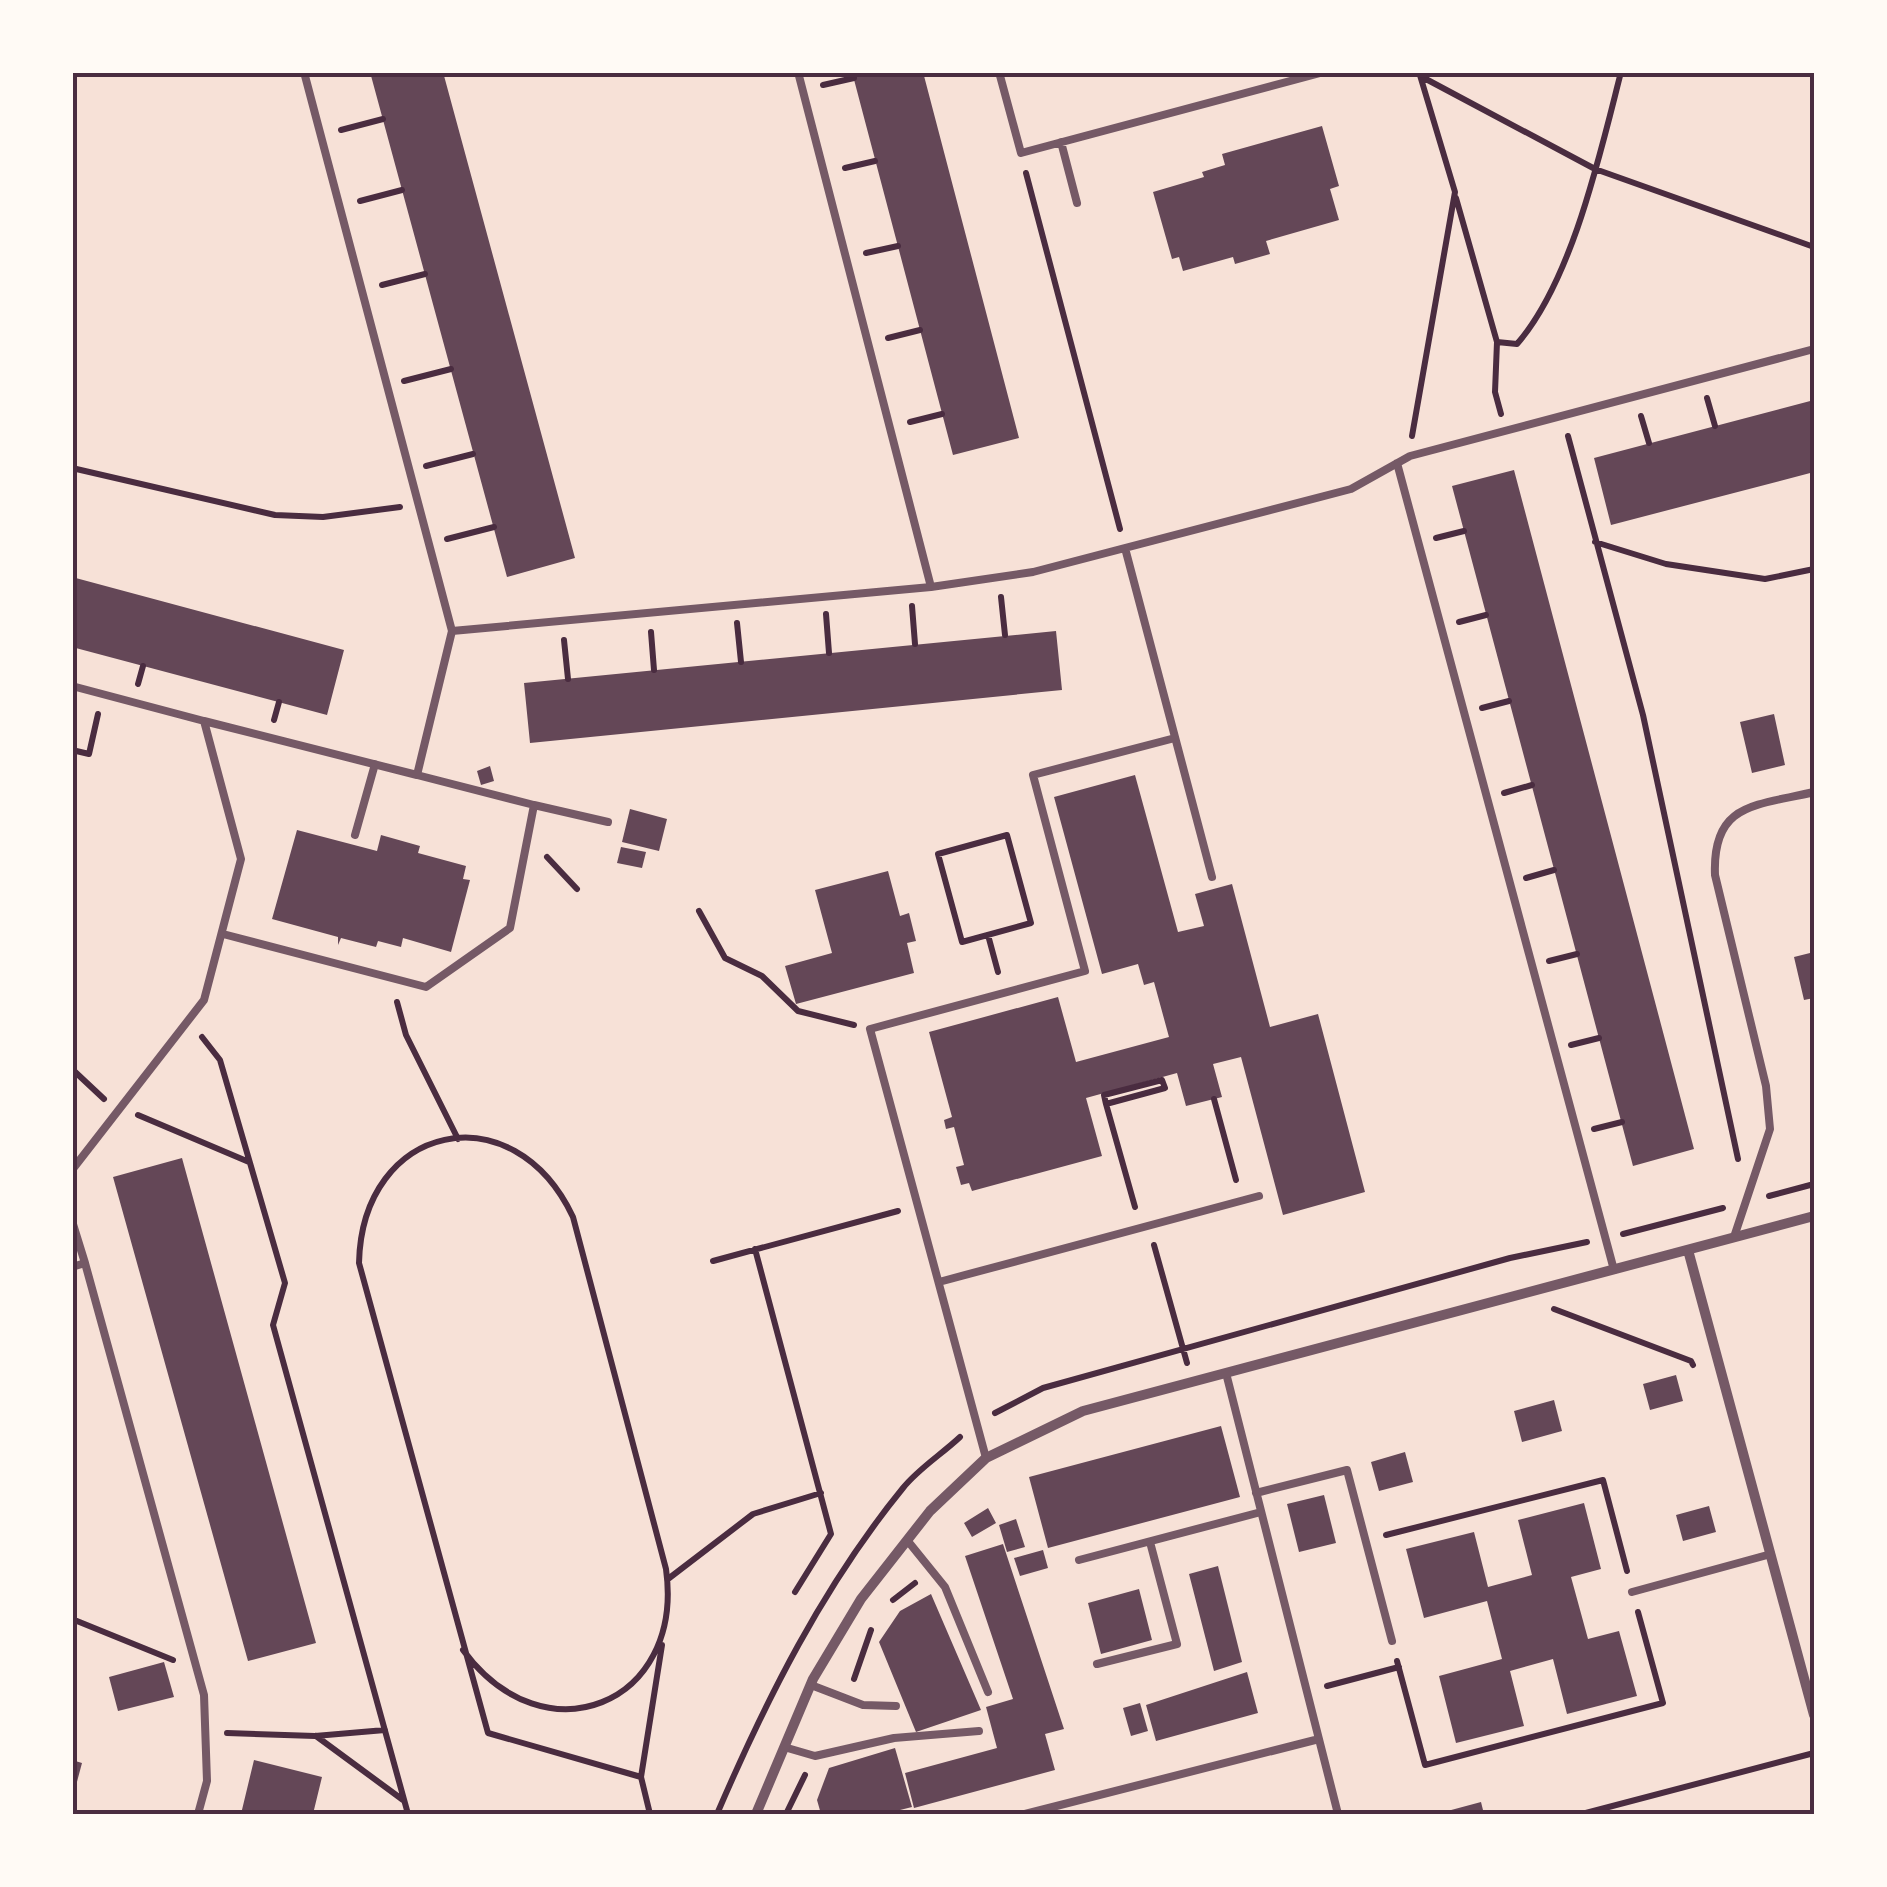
<svg xmlns="http://www.w3.org/2000/svg" width="1887" height="1887" viewBox="0 0 1887 1887" font-family="'DM Sans',sans-serif">
<style>
.building{fill:#644757}
.lines{fill:none;stroke-linecap:round;stroke-linejoin:round}
.path{stroke:#4a2c40;stroke-width:6}
.service{stroke:#755966;stroke-width:8}
.minor{stroke:#755966;stroke-width:10}
.neatline{fill:none;stroke:#4a2c40;stroke-width:4}
</style>
<rect width="100%" height="100%" fill="#f7e1d7"/>
<path class="building" d="M370,72H443L575,558L507,577Z
M852,72H923L1019,438L953,455Z
M1322,126L1339,186L1330,189L1339,220L1266,241L1270,254L1235,264L1233,257L1183,271L1179,257L1172,259L1153,192L1204,177L1202,172L1225,165L1222,154Z
M1814,400V472L1611,525L1594,458Z
M1514,470L1694,1149L1633,1166L1452,486Z
M72,577L344,650L327,715L72,647Z
M1056,631L1062,690L530,743L524,683Z
M1774,714L1785,765L1752,773L1740,722Z
M490,766L494,781L481,785L477,771Z
M1135,775L1178,932L1204,926L1195,894L1232,884L1270,1027L1318,1014L1365,1192L1283,1215L1241,1057L1213,1064L1222,1097L1186,1106L1177,1073L1086,1098L1102,1156L972,1191L969,1183L961,1185L956,1167L964,1165L954,1127L946,1129L944,1120L952,1117L929,1032L1058,997L1076,1062L1169,1037L1154,982L1144,985L1138,964L1102,974L1054,797Z
M630,809L667,819L659,851L622,842Z
M297,830L377,851L381,835L420,846L418,853L466,866L463,879L470,880L451,952L403,938L401,947L378,941L376,947L341,938L338,945V937L272,919Z
M621,847L646,852L642,868L617,863Z
M888,871L900,916L909,913L916,941L907,943L914,973L796,1004L785,966L832,953L815,890Z
M1814,952V998L1804,1000L1794,957Z
M182,1158L316,1643L248,1661L113,1177Z
M1676,1375L1683,1401L1650,1410L1643,1384Z
M1554,1400L1562,1431L1522,1442L1514,1411Z
M1221,1426L1240,1497L1048,1548L1029,1477Z
M1405,1452L1413,1482L1379,1491L1371,1462Z
M1324,1495L1336,1543L1299,1552L1287,1504Z
M1584,1503L1601,1569L1571,1577L1588,1639L1619,1631L1637,1696L1567,1714L1553,1659L1510,1671L1524,1726L1456,1743L1439,1676L1502,1659L1487,1601L1424,1618L1406,1549L1474,1532L1488,1587L1532,1575L1518,1520Z
M1709,1506L1716,1532L1683,1541L1676,1515Z
M988,1508L996,1523L972,1537L964,1523Z
M1016,1519L1025,1547L1007,1552L999,1525Z
M1003,1544L1064,1729L1045,1734L1055,1770L914,1808L905,1773L997,1748L986,1707L1013,1699L965,1556Z
M1043,1550L1048,1568L1020,1576L1014,1558Z
M1218,1566L1242,1662L1214,1671L1189,1574Z
M1139,1589L1152,1640L1101,1654L1088,1603Z
M931,1594L981,1710L916,1732L879,1642L900,1611Z
M164,1662L174,1697L118,1711L109,1677Z
M1247,1672L1258,1713L1156,1741L1146,1705Z
M1140,1703L1148,1731L1131,1736L1123,1708Z
M895,1748L912,1807L884,1814H821L817,1800L829,1768Z
M72,1760L82,1763L74,1793H72Z
M254,1760L322,1777L313,1814H241Z
M1481,1802L1484,1814H1440V1813Z"/>
<g class="lines">
<path class="path" d="M1425,72L1424,78L1595,169L1814,247
M823,85L854,78
M341,130L383,119
M845,168L875,161
M1026,173L1120,529
M1456,198L1497,342L1495,392L1501,414
M360,201L402,190
M866,253L898,246
M382,285L425,274
M888,338L920,330
M1497,342L1517,344C1572,281 1600,154 1621,72
M404,381L451,369
M1707,398L1715,426
M1641,416L1649,443
M910,422L942,414
M1412,436L1455,192L1419,72
M1568,436L1643,715L1738,1159
M426,466L473,454
M72,468L275,515L323,517L400,507
M1436,538L1464,531
M447,539L494,527
M1595,542L1666,564L1765,579L1814,569
M1001,597L1005,635
M912,606L915,644
M826,614L829,653
M1459,622L1486,615
M737,623L741,662
M651,632L654,670
M564,640L568,679
M138,684L143,666
M1482,708L1509,701
M274,720L279,702
M72,750L89,754L98,714
M1504,793L1532,785
M1007,835L1031,923L962,942L938,854Z
M547,857L577,889
M1526,878L1554,870
M699,911L725,958L762,976L798,1011L854,1025
M988,935L998,972
M1549,961L1577,954
M397,1002L406,1035L458,1139
M202,1037L220,1060L285,1283L273,1325L408,1814
M1571,1045L1599,1038
M72,1069L104,1099
M1214,1099L1236,1180
M1106,1104L1104,1095L1162,1080L1165,1088L1106,1104L1135,1207
M138,1115L249,1162
M1594,1129L1622,1122
M1769,1196L1814,1184
M1623,1234L1723,1208
M1154,1245L1187,1363
M755,1249L831,1534L795,1592
M713,1261L898,1211
M1554,1309L1691,1361L1693,1365
M995,1413L1043,1388L1510,1258L1587,1242
M1386,1535L1603,1480L1627,1571
M668,1579L753,1514L821,1493
M893,1600L915,1583
M72,1619L173,1660
M463,1650C544,1761 685,1705 666,1569L573,1217C513,1090 362,1123 359,1263L488,1733L641,1777L650,1814
M1397,1661L1425,1765L1663,1703L1638,1612
M854,1679L871,1630
M1327,1686L1399,1667
M227,1733L315,1736L385,1730
M316,1736L403,1800
M641,1777L662,1645
M717,1814C766,1700 823,1586 903,1488C918,1469 942,1454 960,1437
M786,1814L805,1775
M1582,1814L1814,1753"/>
<path class="service" d="M304,72L452,631L931,587L1033,572L1351,489L1410,456L1814,349
M798,72L931,587
M999,72L1021,153L1324,72
M1061,142L1077,203
M1397,463L1614,1270
M1125,548L1212,877
M72,686L204,721L241,859L204,1000L72,1170
M204,721L417,775
M534,805L608,822
M355,835L375,764
M223,934L426,987L510,928L534,805L417,775L452,631
M72,1221L85,1263
M1734,1237L1770,1129L1766,1086L1715,875C1712,802 1756,806 1814,792
M72,1267L85,1263L204,1695L207,1781L198,1814
M939,1282L1259,1196
M1226,1373L1338,1814
M986,1458L870,1029L1085,971L1033,775L1175,738
M1256,1493L1347,1470L1392,1641
M907,1540L945,1587L988,1692
M1079,1560L1261,1512
M1632,1592L1771,1554
M1097,1664L1177,1644L1150,1542
M811,1685L863,1705L896,1706
M784,1747L815,1756L894,1738L979,1731
M1025,1814L1319,1739"/>
<path class="minor" d="M1688,1250L1814,1715
M756,1814L813,1679L861,1599L930,1511L986,1458L1083,1411L1814,1216"/>
</g>
<rect width="1887" height="1887" fill="none" stroke="#fffaf5" stroke-width="150"/>
<rect x="75" y="75" width="1737" height="1737" class="neatline"/>
</svg>
